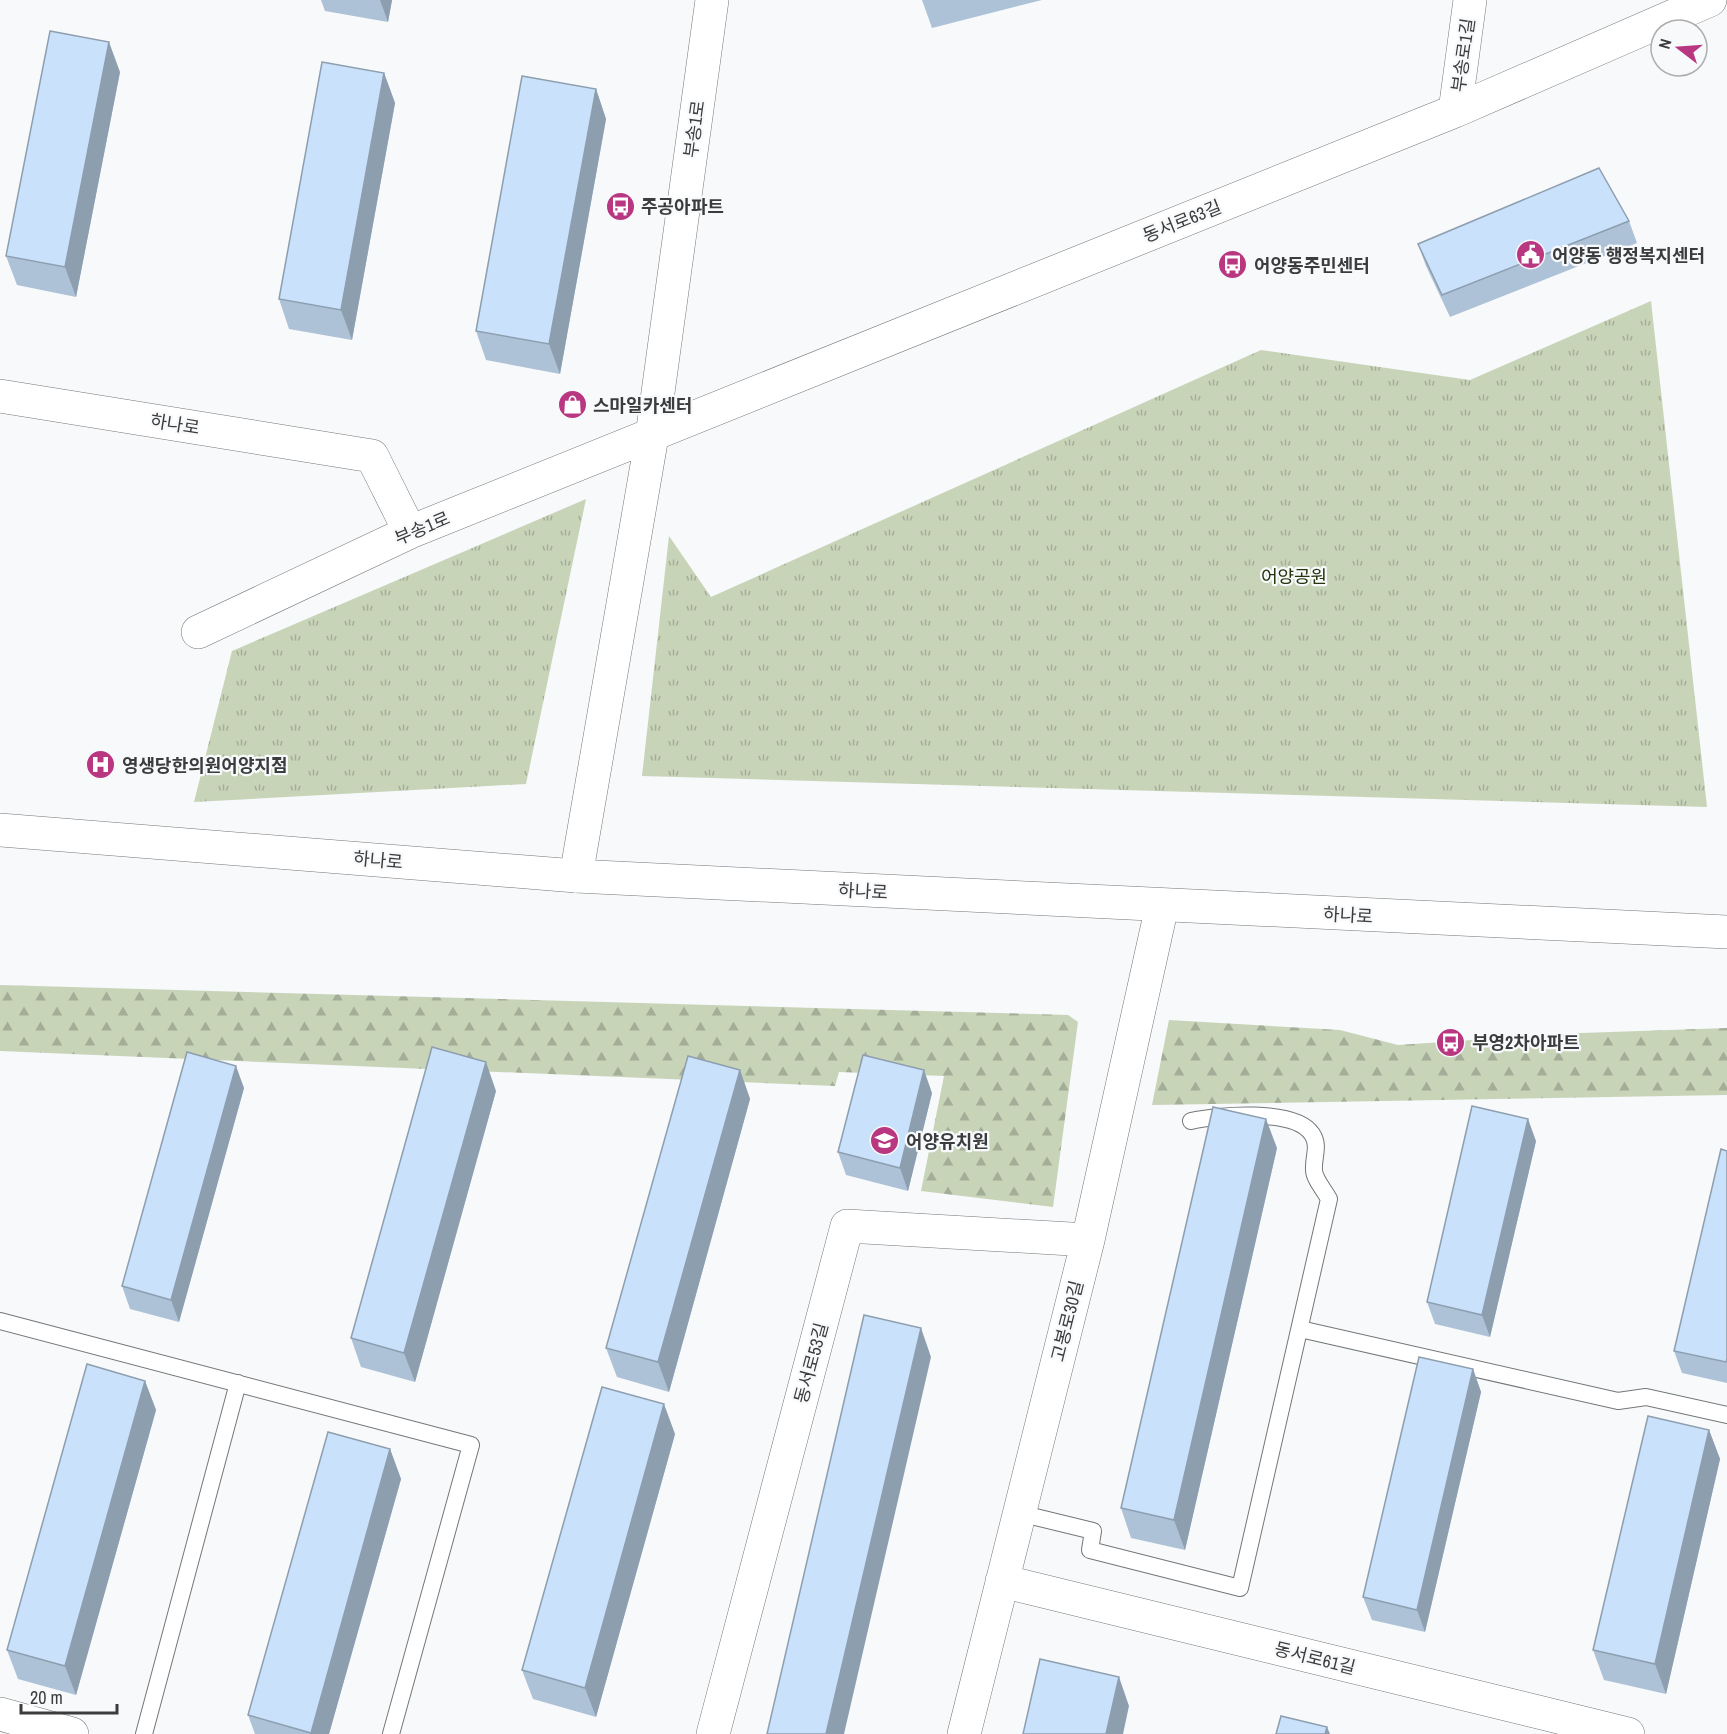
<svg xmlns="http://www.w3.org/2000/svg" width="1727" height="1734" viewBox="0 0 1727 1734" font-family="'Archivo Narrow','Noto Sans KR',sans-serif">
<style>
.grass{fill:url(#grass-tufts)}
.forest{fill:url(#forest-firs)}
.lines{fill:none;stroke-linecap:round;stroke-linejoin:round}
.lane-casing{stroke:#747779;stroke-width:18}
.street-casing{stroke:#747779;stroke-width:34}
.secondary-casing{stroke:#747779;stroke-width:34}
.lane{stroke:#fff;stroke-width:16}
.street{stroke:#fff;stroke-width:33}
.secondary{stroke:#fff;stroke-width:33}
.wall{fill:#adc2d7}
.shaded-wall{fill:#8d9eaf}
.building{fill:#c9e1fa;stroke:#8d9eaf;stroke-width:1.5}
.labels{text-anchor:middle;dominant-baseline:central;stroke-width:4.5;stroke-linejoin:round;paint-order:stroke}
.street-label{font-size:18px;fill:#3b3c3d;stroke:#f7f9fb}
.poi-label{font-size:18px;font-weight:bold;fill:#3b3c3d;stroke:#f7f9fb;text-anchor:start}
.park-label{font-size:18px;fill:#25340a;stroke:#f7f9fb}
</style>
<defs>
<pattern id="grass-tufts" width="24" height="20" patternUnits="userSpaceOnUse" patternTransform="scale(1.5)"><rect width="24" height="20" fill="#c8d4b8"/><path d="M3 7l-1-3M5 7V3M7 7l1-3M15 17l-1-3M17 17v-4M19 17l1-3" fill="none" stroke="#a4ad97"/></pattern>
<pattern id="forest-firs" width="22" height="20" patternUnits="userSpaceOnUse" patternTransform="scale(1.5)"><rect width="22" height="20" fill="#c8d4b8"/><path d="M5 1l3.5 6h-7zM16 11l3.5 6h-7z" fill="#a4ad97"/></pattern>
</defs>
<rect width="100%" height="100%" fill="#f7f9fb"/>
<path class="grass" d="M1651,301L1707,807L642,776L669,536L711,597L1261,350L1470,380Z
M586,499L526,784L194,802L232,651Z"/>
<path class="forest" d="M0,985L1068,1015L1078,1022L1053,1207L921,1191L944,1076L839,1072L835,1086L0,1051Z
M1169,1020L1340,1030L1398,1045L1581,1033L1727,1028V1095L1152,1105Z"/>
<g class="lines">
<defs>
<path id="lane" d="M0,1321L471,1445L391,1734
M1300,1329L1618,1401L1646,1397L1727,1415
M1019,1513L1093,1531L1090,1550L1240,1588L1329,1199C1325,1191 1314,1179 1314,1170C1313,1157 1320,1146 1312,1134C1295,1108 1217,1115 1191,1121
M144,1734L238,1383"/>
<path id="street" d="M1455,111L1470,0
M0,396L372,456L410,532
M198,632L410,532L1455,111L1710,0
M576,876L652,436L712,0
M1002,1581L1628,1734
M0,1714L72,1734
M713,1734L847,1226L1088,1240
M964,1734L1088,1240L1162,906"/>
<path id="secondary" d="M0,830L576,876L1727,932"/>
</defs>
<use href="#lane" class="lane-casing"/>
<use href="#street" class="street-casing"/>
<use href="#secondary" class="secondary-casing"/>
<use href="#lane" class="lane"/>
<use href="#street" class="street"/>
<use href="#secondary" class="secondary"/>
</g>
<path class="wall" d="M321,0H392L388,22L325,11Z
M922,0H1042L932,28Z
M120,72L76,297L17,285L6,256Z
M384,73L395,103L352,340L289,329L279,299Z
M596,89L606,119L560,374L486,360L476,331Z
M1629,221L1637,243L1450,317L1426,266L1418,244Z
M740,1070L750,1099L669,1392L617,1377L606,1348Z
M244,1088L179,1322L130,1309L122,1286Z
M496,1091L415,1382L361,1367L351,1338Z
M932,1093L908,1191L846,1175L838,1152Z
M1536,1141L1490,1337L1435,1324L1427,1302Z
M1277,1148L1185,1550L1131,1538L1121,1508Z
M1727,1151V1383L1682,1373L1674,1351Z
M1473,1369L1481,1392L1425,1632L1372,1620L1363,1597Z
M145,1381L156,1410L76,1695L18,1679L7,1650Z
M1709,1430L1720,1459L1666,1694L1604,1680L1593,1650Z
M675,1434L596,1717L533,1699L522,1670Z
M390,1449L401,1479L329,1734H255L248,1715Z"/>
<path class="shaded-wall" d="M380,0H392L388,22Z
M109,42L120,72L76,297L65,267Z
M384,73L395,103L352,340L341,310Z
M596,89L606,119L560,374L549,344Z
M486,1062L496,1091L415,1382L404,1353Z
M236,1066L244,1088L179,1322L171,1300Z
M740,1070L750,1099L669,1392L658,1362Z
M924,1070L932,1093L908,1191L900,1168Z
M1266,1119L1277,1148L1185,1550L1174,1520Z
M1528,1119L1536,1141L1490,1337L1482,1315Z
M921,1328L931,1357L844,1734H826Z
M1473,1369L1481,1392L1425,1632L1417,1610Z
M145,1381L156,1410L76,1695L65,1666Z
M664,1404L675,1434L596,1717L585,1688Z
M1709,1430L1720,1459L1666,1694L1655,1664Z
M390,1449L401,1479L329,1734H311Z
M1119,1677L1129,1706L1123,1734H1106Z
M1327,1727L1330,1734H1325Z"/>
<path class="building" d="M50,31L109,42L65,267L6,256Z
M322,62L384,73L341,310L279,299Z
M522,76L596,89L549,344L476,331Z
M1599,168L1629,221L1442,295L1418,244Z
M432,1047L486,1062L404,1353L351,1338Z
M187,1052L236,1066L171,1300L122,1286Z
M863,1055L924,1070L900,1168L838,1152Z
M688,1056L740,1070L658,1362L606,1348Z
M1472,1106L1528,1119L1482,1315L1427,1302Z
M1213,1107L1266,1119L1174,1520L1121,1508Z
M1721,1149L1727,1151V1359L1726,1362L1674,1351Z
M864,1315L921,1328L826,1734H767Z
M1419,1357L1473,1369L1417,1610L1363,1597Z
M87,1364L145,1381L65,1666L7,1650Z
M602,1387L664,1404L585,1688L522,1670Z
M1648,1416L1709,1430L1655,1664L1593,1650Z
M328,1432L390,1449L311,1733L248,1715Z
M1040,1659L1119,1677L1106,1734H1023Z
M1281,1716L1327,1727L1325,1734H1276Z"/>
<defs>
<symbol id="bus-disc" viewBox="-11 -11 22 22"><circle r="9.5" fill="#b83780" stroke="#f7f9fb"/><path d="M-5-6H5V4H4V6H2V4H-2V6H-4V4H-5ZM-3.5-4V0h7V-4ZM-3.5 1.2v1.5H-2V1.2ZM2 1.2v1.5H3.5V1.2Z" fill="#fff"/></symbol>
<symbol id="civic-disc" viewBox="-11 -11 22 22"><circle r="9.5" fill="#b83780" stroke="#f7f9fb"/><path d="M-.6-6.5H3V-4.5H.6V-3L4-1V1h2V6H-6V1h2V-1L-.6-3ZM-1.2 2.5V6h2.4V2.5Z" fill="#fff"/></symbol>
<symbol id="shop-disc" viewBox="-11 -11 22 22"><circle r="9.5" fill="#b83780" stroke="#f7f9fb"/><path d="M-5-2.5h2.3a2.7 3.5 0 0 1 5.4 0H5L5.5 6h-11ZM-1.5-2.5h3a1.5 2.3 0 0 0-3 0Z" fill="#fff"/></symbol>
<symbol id="hospital-disc" viewBox="-11 -11 22 22"><circle r="9.5" fill="#b83780" stroke="#f7f9fb"/><path d="M-5-5h3v3.5h4V-5h3V5h-3V1.5h-4V5h-3Z" fill="#fff"/></symbol>
<symbol id="school-disc" viewBox="-11 -11 22 22"><circle r="9.5" fill="#b83780" stroke="#f7f9fb"/><path d="M0-5L7-2L0 1L-7-2ZM-4 1L0 2.5L4 1V4Q0 6-4 4Z" fill="#fff"/></symbol>
</defs>
<g fill-rule="evenodd">
<use href="#bus-disc" x="604" y="190" width="33" height="33"/>
<use href="#civic-disc" x="1514" y="238" width="33" height="33"/>
<use href="#bus-disc" x="1216" y="248" width="33" height="33"/>
<use href="#shop-disc" x="556" y="388" width="33" height="33"/>
<use href="#hospital-disc" x="84" y="748" width="33" height="33"/>
<use href="#bus-disc" x="1434" y="1026" width="33" height="33"/>
<use href="#school-disc" x="868" y="1124" width="33" height="33"/>
</g>
<g class="labels">
<g class="street-label">
<text transform="translate(1463 55) rotate(-82)">부송로1길</text>
<text transform="translate(694 129) rotate(-82)">부송1로</text>
<text transform="translate(1182 221) rotate(-22)">동서로63길</text>
<text transform="translate(175 424) rotate(9)">하나로</text>
<text transform="translate(422 528) rotate(-23)">부송1로</text>
<text transform="translate(378 860) rotate(5)">하나로</text>
<text transform="translate(863 891) rotate(3)">하나로</text>
<text transform="translate(1348 915) rotate(3)">하나로</text>
<text transform="translate(1067 1321) rotate(-76)">고봉로30길</text>
<text transform="translate(811 1363) rotate(-75)">동서로53길</text>
<text transform="translate(1315 1658) rotate(14)">동서로61길</text>
</g>
<g class="poi-label">
<text x="641" y="206">주공아파트</text>
<text x="1552" y="255">어양동 행정복지센터</text>
<text x="1254" y="265">어양동주민센터</text>
<text x="593" y="405">스마일카센터</text>
<text x="122" y="765">영생당한의원어양지점</text>
<text x="1472" y="1042">부영2차아파트</text>
<text x="906" y="1141">어양유치원</text>
</g>
<g class="park-label">
<text x="1294" y="576">어양공원</text>
</g>
</g>
<g transform="translate(1679 48) rotate(287)"><circle r="28" fill="#f7f9fb" stroke="#acadaf" stroke-width="1.5"/>
<path d="M0-4.5L10 22L0 15L-10 22Z" fill="#b83780"/>
<text y="-9" font-size="16" font-weight="bold" text-anchor="middle" fill="#3b3c3d">N</text>
</g>
<path d="M21 1704v9h96v-9" fill="none" stroke="#3b3c3d" stroke-width="3"/>
<text x="30" y="1704" font-size="18" fill="#3b3c3d" stroke="#f7f9fb" stroke-width="4.5" paint-order="stroke">20 m</text>
</svg>
